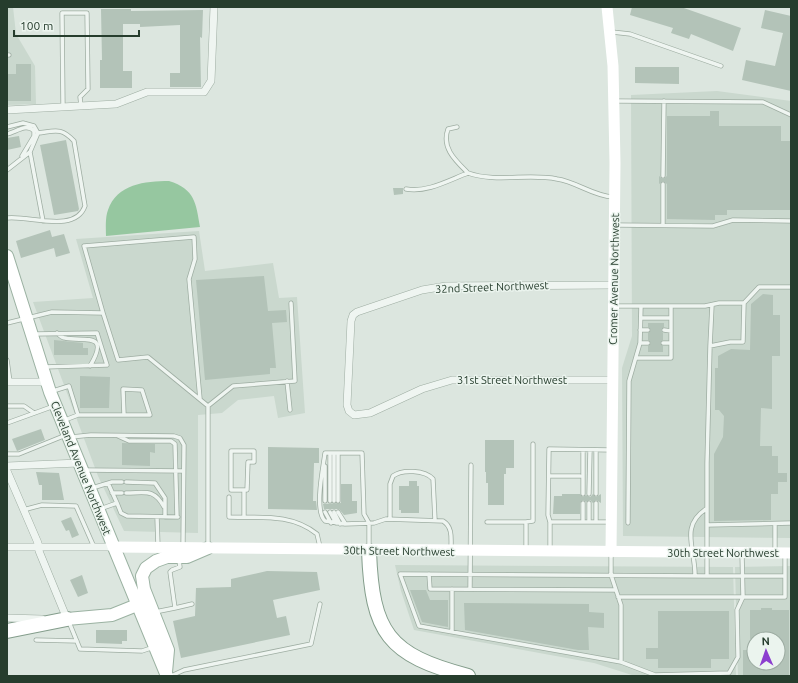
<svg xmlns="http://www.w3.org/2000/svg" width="798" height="683" viewBox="0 0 798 683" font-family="Ubuntu,sans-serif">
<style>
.built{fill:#cad8ce;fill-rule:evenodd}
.water{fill:#96c7a0}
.building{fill:#b3c3b8}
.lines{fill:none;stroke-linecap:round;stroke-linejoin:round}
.lane-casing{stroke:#9eada2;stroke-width:5}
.street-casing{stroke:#9eada2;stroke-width:8}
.primary-casing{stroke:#9bb2a2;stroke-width:14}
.highway-casing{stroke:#839d8b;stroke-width:16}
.lane{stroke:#eff5f1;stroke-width:3.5}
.street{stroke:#eff5f1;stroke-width:7}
.secondary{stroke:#fff;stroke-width:11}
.primary{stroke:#fff;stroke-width:12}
.highway{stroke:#fff;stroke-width:14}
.labels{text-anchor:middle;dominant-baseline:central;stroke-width:3;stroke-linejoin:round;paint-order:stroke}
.street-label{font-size:11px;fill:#263d2d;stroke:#ebf4ee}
</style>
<rect width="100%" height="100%" fill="#dce6df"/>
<path class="built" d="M7,7H13L16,34L35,66L36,104L7,105Z
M717,91L791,101V538L623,536L622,368L632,336L631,95Z
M199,231L205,271L273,263L279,298L297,297L305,413L278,418L274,396L238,400L222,413L198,415V533L124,531L98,476L33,302L93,298L76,239Z
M395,565L733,567L736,676H635L594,663L414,630L401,591Z
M791,566V676H738L735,567ZM754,639H778V663H754Z"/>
<path class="water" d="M169,181C195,189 196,203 200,227L106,236C106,228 105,218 108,210C117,184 145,181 169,181Z"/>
<path class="building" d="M632,7H681L741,28L733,51L691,34L689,39L671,33L673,28L630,15Z
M101,9H131V11L203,10L202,38L200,37L201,87H170V73H180V25L140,27V24H123V71H132V88H100V60H102Z
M765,10L791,16V91L742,80L746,60L775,66L783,33L761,28Z
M16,64H31V101H7V74H16Z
M635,67H679V84L635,83Z
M710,111H719V126H781V141H791V210H727V215H715V220L667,219V184L663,181L659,184V176L663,179L667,176V116H710Z
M19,136L21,147L7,150V138Z
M66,140L79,209L78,211L54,215L40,145Z
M393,188H403V194L394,195Z
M50,230L52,237L64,234L70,253L56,257L54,248L21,258L16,241Z
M264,276L268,311L286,310L287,322L272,323L276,368H270V374L205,380L196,280Z
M763,294L773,295V315H780V356H772V409L761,408L760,446H772V456H778V473H787V482H778V494H771V520L714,521V454L723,437L724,416L719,410H715V368H718V356L731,349L750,350L751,304Z
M648,323H664V327L661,330L663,333V340L660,343L663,346V352H648V346L651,343L648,340V333L651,330L648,327Z
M54,340L83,343V348H88V355H54Z
M80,376L110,377L109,408H80Z
M41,429L45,440L17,451L12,439Z
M485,440H514V468H506V474H504V505H488V483H486V472H485Z
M122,443L155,444V453L150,452V466L122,465Z
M268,447L319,448V463H314L313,501H316L317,510L268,509Z
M36,472L59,473L64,500H42V485H39Z
M409,481H417V486H419V513H401V510H399V486H409Z
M341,484H352V501H357V513L344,515L339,509H324L323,504L341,503Z
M562,494H580L583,497L586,495L590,497L593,494L596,497L601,494V503L596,500L593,503L590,500L586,502L583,500L580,503V514H553L554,496H562Z
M71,517L79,535L72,538L69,530L66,531L61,521Z
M267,571L317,572L320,590L273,600L277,618L286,616L290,635L181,658L173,621L195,616L196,588L231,587V579Z
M82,575L88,593L78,597L70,580Z
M410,590H426L430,600H448V627L422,622Z
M464,603L589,604V612L604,613V628L588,627L589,650H578L465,630Z
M761,608H772V610H789V676H743V650H754V663H778V639H750V610H761Z
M658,611H729V659H711V668H658V659H646V648H658Z
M96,630H127V641H122V644L96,643Z"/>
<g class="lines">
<defs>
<path id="lane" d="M612,32L630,34L721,66
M7,55H9
M615,101L763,102L791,115
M63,107L62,13H87L88,89L80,97L81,106
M7,127L23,123L34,126L38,133L30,152
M7,134C16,132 27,123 34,131V136L22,156
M7,170L30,152L43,221
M468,173C497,183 528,173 557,179C577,182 593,196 613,197
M663,176L664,101
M406,189C427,193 449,180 468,173C456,161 441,148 448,129L457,127
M7,218C29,215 75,234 85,206L74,141C61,127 55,131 38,133
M615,225L713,226L733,220L791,221
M663,225V184
M616,306H705L719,303H744
M103,313L84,246L194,237L195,259L189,279L200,399
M641,318H671
M7,323L52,312L103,313L118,360L148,357L208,406V546
M640,330H648
M664,330L671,331
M57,333C59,335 62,338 65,338C83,342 111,331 90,366
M34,334L97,333L107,365L44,367
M640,343H648
M663,343H671
M710,346L712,305
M636,358H671V306
M7,360L10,382
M287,381L290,410
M53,391L69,386L78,415L65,420
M7,406H24L34,413
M208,406L233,386L295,381L291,303
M78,415H150L142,390L123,389L124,415
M7,423L54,406
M118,436L129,441H171L175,444L177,517
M71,437L91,435L174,436L180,438L184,445L183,545
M7,454H19L66,435
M85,470L183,471
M549,476H580
M126,482L155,483L165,498V517
M108,483L117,503
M92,488L112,482H122
M244,490H247L248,462H254V451H231V490H244V517
M112,493H122
M126,493C145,493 154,488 164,507
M583,494V450
M589,494L590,450
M596,494V450
M229,497V517C260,518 291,513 317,534L320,547
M325,501V466
M330,501V453
M334,501V453
M338,501V453
M100,509L117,503L121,513L127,516L178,517
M23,510L42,505L76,506L94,547
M325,512L331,523
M330,512L336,523
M334,512L340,524
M338,512L345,523
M157,517L158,546
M390,519V484L393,476C402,469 425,470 433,479L435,520
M487,522H526
M550,522L548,515L549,449L611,450
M583,522V503
M589,522V503
M596,522V503
M628,523L629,381L640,343L641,306
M707,525L791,523
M775,525V552
M369,548V523L364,514L362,453H325C323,468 314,511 325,521L345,524L374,523L386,519L443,521C453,527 451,539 451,549
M526,549V522L533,521V444
M550,549V522H610
M611,553V575L621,605V662
M785,555V576
M429,574L430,589L616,590
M695,575C695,548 680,526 706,509
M707,576V463L710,346L730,342H743L744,303L759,287H791
M452,589V632
M470,589L471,465
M618,597H785V576H707L400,574L419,626L621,662L655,675L729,673L738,657L737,610L743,597L742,554
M175,608L192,604
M155,612L175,608L170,572L172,570L180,567L179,560
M69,622L80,649L142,651L154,647
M36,640L77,641
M171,676L184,670L311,644L320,604"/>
<path id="street" d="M7,110L116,104L147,92H204L211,81L214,7
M613,380H452L422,389L370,413L354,415L349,411L347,405L351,321L353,315L357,312L422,290L446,286L613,285
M7,382H46
M7,466L79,463
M7,471L38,543L39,551L67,619H64
M7,547H113
M7,618L42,619"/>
<path id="primary" d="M7,256L50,392L167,676
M67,619L112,615L137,605
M166,672L168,650L144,589L142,576L146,568L156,561L167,557H187L208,548"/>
<path id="highway" d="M369,551C372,633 388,655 468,676
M7,631L67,619"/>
</defs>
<use href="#lane" class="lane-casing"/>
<use href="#street" class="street-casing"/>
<use href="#primary" class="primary-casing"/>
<use href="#highway" class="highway-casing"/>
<use href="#lane" class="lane"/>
<use href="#street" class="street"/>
<path class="secondary" d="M607,7L613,66L615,163L611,552
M113,547L791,553"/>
<use href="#primary" class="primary"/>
<use href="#highway" class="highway"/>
</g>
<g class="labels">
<g class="street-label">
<text transform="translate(614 279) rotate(-89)">Cromer Avenue Northwest</text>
<text transform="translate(492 287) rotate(-2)">32nd Street Northwest</text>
<text x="512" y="380">31st Street Northwest</text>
<text transform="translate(81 468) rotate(68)">Cleveland Avenue Northwest</text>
<text transform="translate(399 551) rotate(1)">30th Street Northwest</text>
<text x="723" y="553">30th Street Northwest</text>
</g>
</g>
<rect width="798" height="683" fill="none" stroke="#263d2d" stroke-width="16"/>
<g transform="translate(766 651) rotate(358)"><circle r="19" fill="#ebf4ee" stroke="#9caba1"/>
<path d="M0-3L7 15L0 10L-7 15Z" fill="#8c3ecf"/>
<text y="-6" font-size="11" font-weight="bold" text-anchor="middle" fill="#263d2d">N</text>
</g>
<path d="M14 30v6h125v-6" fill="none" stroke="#263d2d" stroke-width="2"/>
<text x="20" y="30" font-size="12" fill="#263d2d" stroke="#ebf4ee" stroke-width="3" paint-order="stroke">100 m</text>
</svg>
